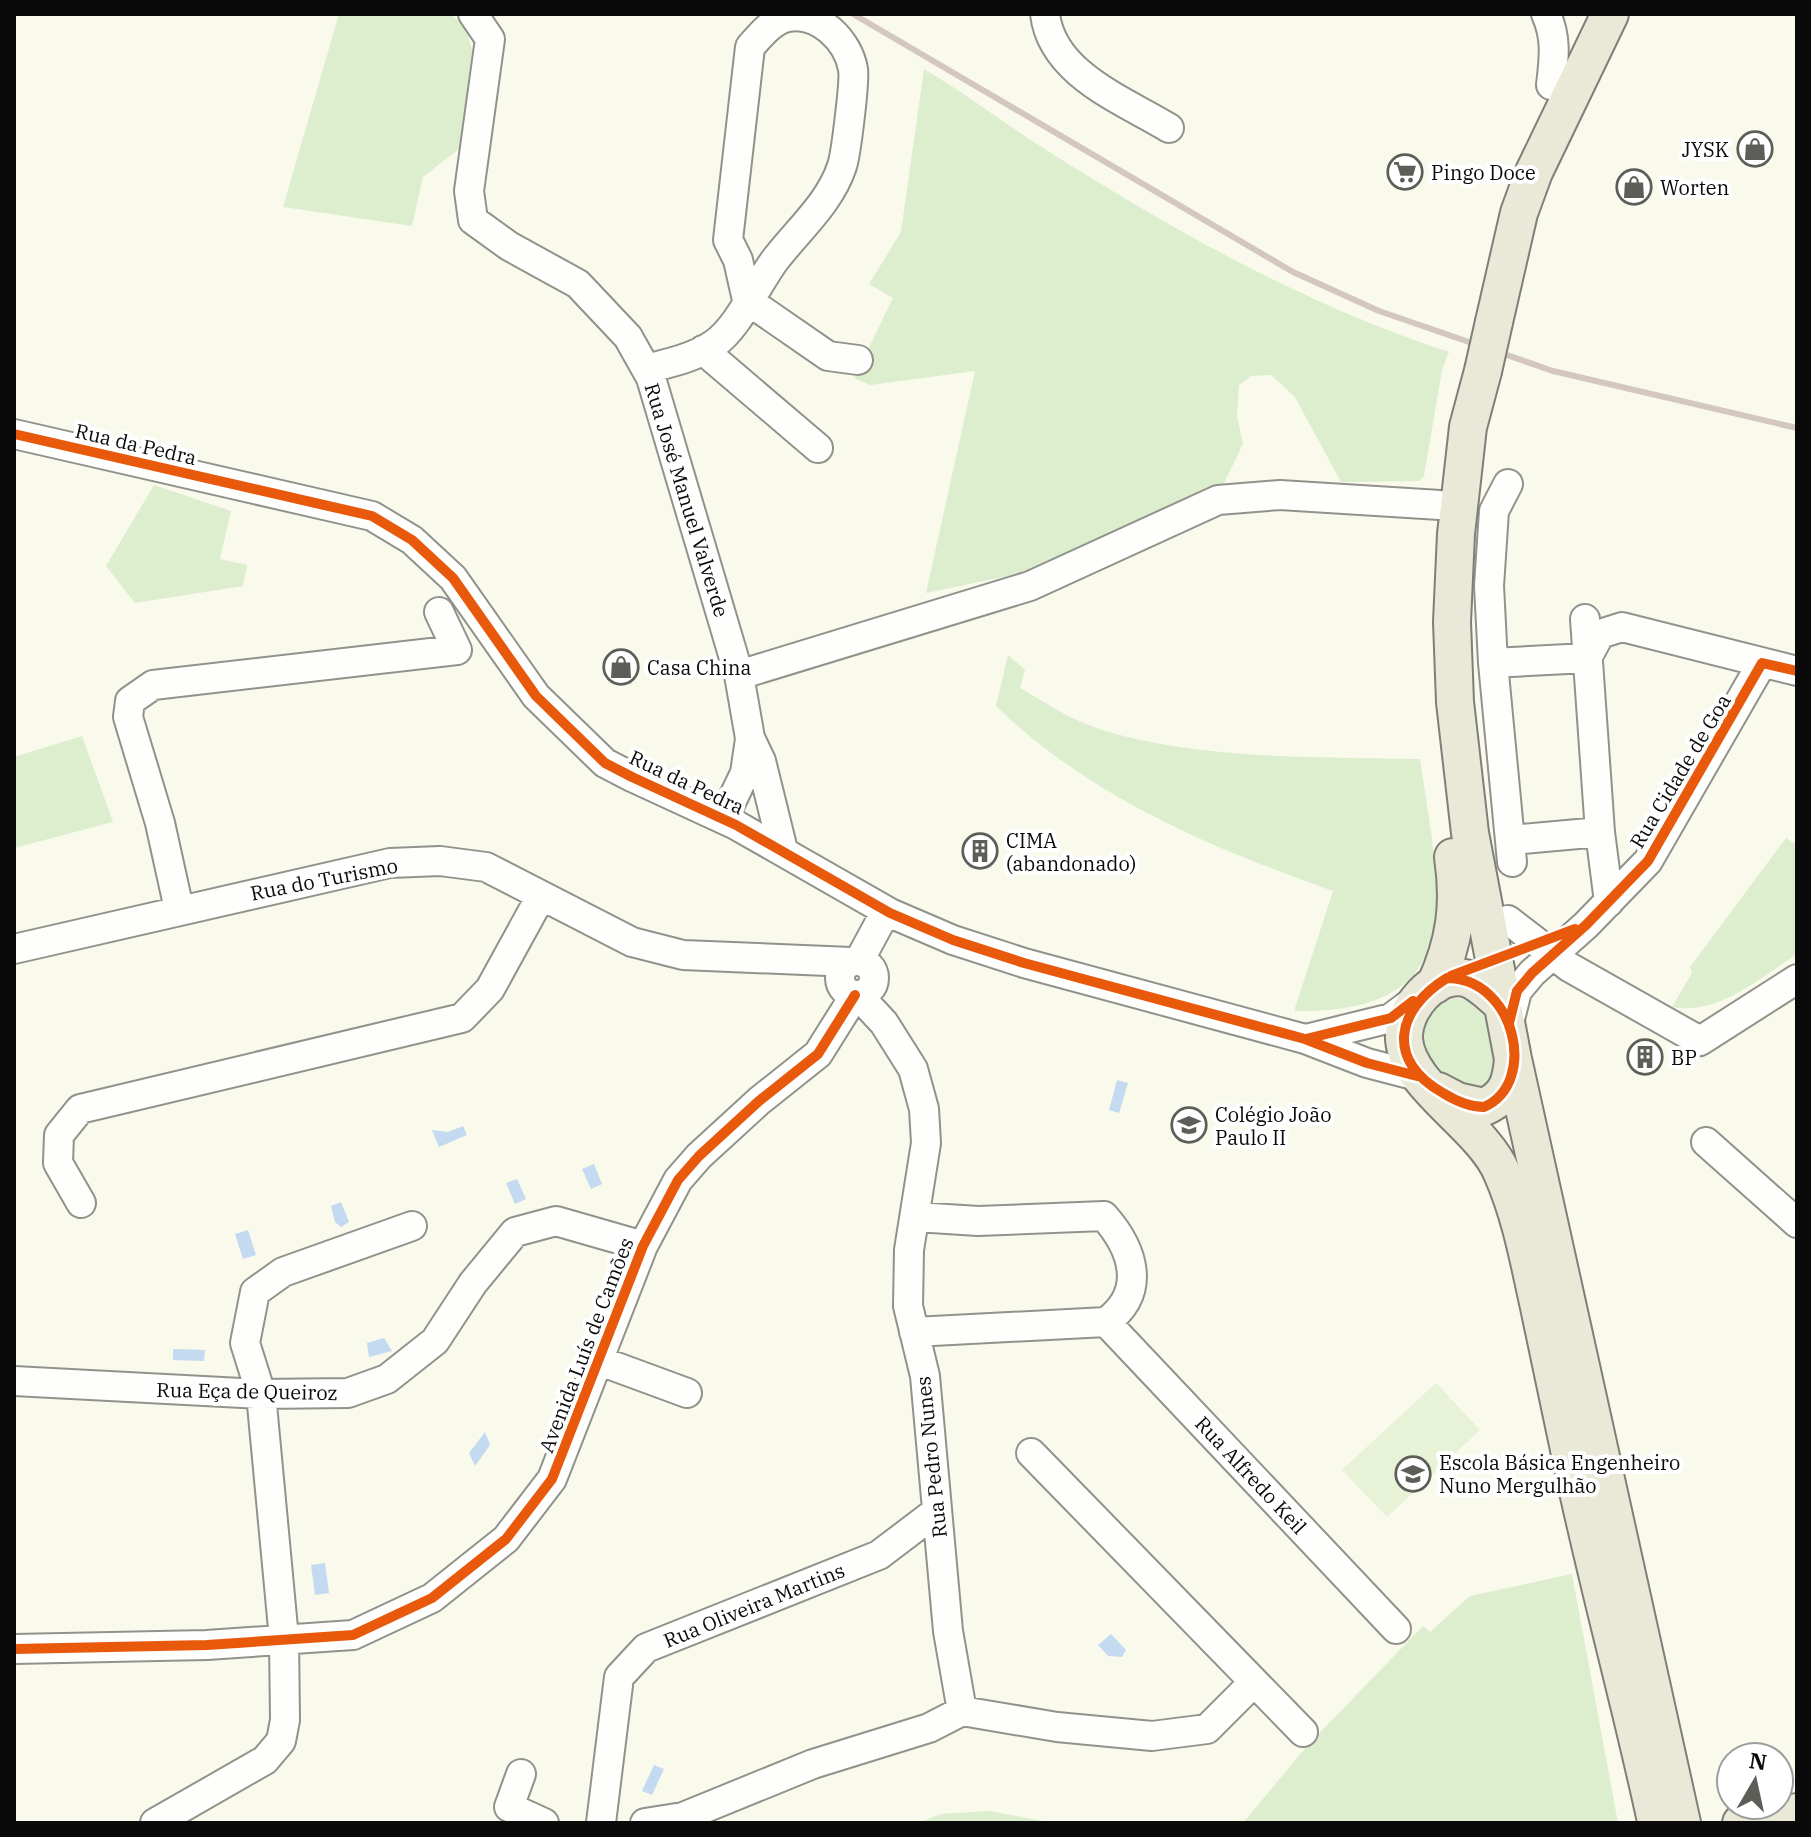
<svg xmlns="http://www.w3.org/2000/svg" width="1811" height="1837" viewBox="0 0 1811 1837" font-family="'IBM Plex Serif',serif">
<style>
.green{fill:#dceecd}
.pitch{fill:#e7f2d7}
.water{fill:#c4daf1}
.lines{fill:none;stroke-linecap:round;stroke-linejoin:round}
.minor-casing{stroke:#92928c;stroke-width:32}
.major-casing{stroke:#7f7f79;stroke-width:40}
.minor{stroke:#fefefc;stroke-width:28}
.major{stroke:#eae9d8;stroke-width:36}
.rail{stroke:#d4c7c2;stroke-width:6}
.major-bridge-casing{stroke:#7f7f79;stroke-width:40;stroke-linecap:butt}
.major-bridge{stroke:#eae9d8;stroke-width:36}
.cycleway-casing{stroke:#fff;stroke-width:15}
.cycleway{stroke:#e8590c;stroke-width:10}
.labels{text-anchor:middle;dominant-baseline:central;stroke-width:8;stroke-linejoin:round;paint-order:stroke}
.poi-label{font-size:20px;fill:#0a0a0a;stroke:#fff;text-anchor:start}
.street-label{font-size:20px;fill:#0a0a0a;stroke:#fff}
</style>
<rect width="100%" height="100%" fill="#f9f9ec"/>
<path class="green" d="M339,14H451L466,29L472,50L460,148L423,177L412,226L283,207Z
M924,69C968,95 1008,126 1051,153C1176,232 1308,306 1449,352L1442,370L1424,476L1419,481L1341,482L1295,397L1271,375L1251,376L1239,385L1237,416L1243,444L1224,483L1028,572L926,593L975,371L870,385L854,378L893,298L869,284L901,232Z
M154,485L231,511L220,559L247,565L243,586L135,603L106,566Z
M1008,655L1025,670L1020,688C1043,701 1066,717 1091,726C1185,760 1320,757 1420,759C1438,887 1478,1015 1294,1011L1333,891C1211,848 1090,797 996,706Z
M82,736L113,822L14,848V757Z
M1786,838L1797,845V954C1760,978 1718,1016 1672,1007L1692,973L1690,967Z
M1455,998C1461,999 1468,1000 1473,1003C1494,1014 1500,1049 1497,1071C1495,1081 1484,1087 1476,1092C1462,1085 1444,1079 1431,1069C1402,1046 1427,1006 1455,998Z
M1572,1574L1618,1823H1243L1307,1746L1423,1626L1430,1632L1470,1596Z
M989,1811L1054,1823H918L941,1814Z"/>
<path class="pitch" d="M1436,1383L1480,1430L1387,1517L1342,1470Z"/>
<path class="water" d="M1117,1080L1128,1083L1119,1113L1109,1110Z
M463,1126L467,1135L439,1147L432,1130L448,1132Z
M594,1164L602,1184L591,1189L582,1169Z
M517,1179L526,1199L515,1204L506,1183Z
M341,1202L349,1222L341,1227L335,1222L331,1206Z
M248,1230L256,1255L243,1259L235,1234Z
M384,1338L392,1351L369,1357L367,1343Z
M173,1349L205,1350L204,1361L173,1360Z
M485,1432L490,1445L475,1466L469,1453Z
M325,1563L329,1593L315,1595L311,1565Z
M1111,1634L1126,1650L1122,1657L1108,1656L1098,1645Z
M654,1765L664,1769L652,1795L642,1791Z"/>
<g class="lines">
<defs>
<path id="minor" d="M473,14L490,39L469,191L473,220L509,246L578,284L628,337L651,378L739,675L750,738L761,761L783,850
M1045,14C1052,74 1123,100 1169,128
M1546,14C1557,38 1554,59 1551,85
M703,350L818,448
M646,369C669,363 694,358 714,344C738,328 757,284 775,260C798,230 830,203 842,166C846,154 855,81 853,69C848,41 819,11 788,17C772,20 760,36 750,47L728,240L738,260L747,300L828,356L858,360
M14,434L372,516L412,540L453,578L536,696L605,763L632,777L736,825L890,913L953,940L1024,963L1305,1039L1367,1063L1417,1076
M1508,484L1494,511L1489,586L1493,663L1587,658L1600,634L1622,627L1797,671
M1585,619L1600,832L1609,902
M1493,663L1512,862
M739,675L1030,586L1218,500L1280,495L1440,505
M723,819L745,773L750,739
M1511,840L1600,832
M179,909L160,823L128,717L130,701L153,685L457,650L439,612
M1508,920L1569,967L1700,1041L1797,979
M14,949L390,863L440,861L486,867L632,942L683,955L851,962
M840 978a17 17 0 1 1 34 0a17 17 0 1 1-34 0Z
M859,961L886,911
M858,995L884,1023L913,1069L924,1109L926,1143L909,1250L908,1306L925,1376L948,1631L962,1711
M1509,1023L1517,991L1532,973L1586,925L1648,861L1762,663
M1306,1039L1391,1018L1419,997
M1706,1142L1797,1223
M81,1203L58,1163L59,1135L80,1109L462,1018L490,989L541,896
M1106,1322L1396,1629
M914,1332L1106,1322C1147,1292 1134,1250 1104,1216L978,1221L916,1217
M600,1361L687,1393
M14,1381L261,1394L348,1393L387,1379L435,1341L473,1283L515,1232L556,1221L643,1246
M1031,1453L1303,1732
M14,1649L207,1645L353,1635L432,1598L506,1539L552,1479L643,1246L678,1180L699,1156L759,1101L818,1054L855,995
M521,1774L509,1807L544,1823
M155,1823L265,1760L281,1741L285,1720L284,1639L261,1394L245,1343L255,1292L283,1272L412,1226
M601,1823L619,1677L646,1648L879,1555L937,1511
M645,1823L683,1817L813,1764L929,1728L962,1711L1057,1727L1152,1736L1207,1729L1252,1684"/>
<path id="major" d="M1494,322L1519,213L1534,172L1610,14
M1483,371L1468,427L1456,534L1452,622L1455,702L1470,833L1513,1059L1682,1823
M1435,985C1455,942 1460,904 1453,857
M1500,1002C1490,994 1478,981 1465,978C1434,971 1402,1010 1404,1039C1407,1087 1482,1125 1502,1173C1521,1216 1529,1262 1539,1307C1551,1362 1562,1418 1574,1473C1599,1590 1631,1705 1656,1821
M1438,1091L1457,1101L1484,1107C1507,1097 1511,1082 1513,1059
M1741,1823L1797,1812"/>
</defs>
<use href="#minor" class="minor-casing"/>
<use href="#major" class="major-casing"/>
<use href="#minor" class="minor"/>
<use href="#major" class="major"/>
<path class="rail" d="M853,14L1293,272L1379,311L1553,371L1797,428"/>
<defs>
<path id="major-bridge" d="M1483,371L1494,322"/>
</defs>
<use href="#major-bridge" class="major-bridge-casing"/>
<use href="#major-bridge" class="major-bridge"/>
<defs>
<path id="cycleway" d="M14,434L372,516L412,540L453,578L536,696L605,763L632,777L736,825L890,913L953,940L1024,963L1305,1039L1367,1063L1417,1076
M1451,976L1575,929
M1447,978C1515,978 1539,1083 1484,1107C1469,1107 1456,1101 1443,1093C1386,1061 1395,1010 1447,978Z
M1509,1023L1517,991L1532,973L1586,925L1648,861L1762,663L1797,671
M1306,1039L1391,1018L1413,1001
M14,1649L207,1645L353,1635L432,1598L506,1539L552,1479L643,1246L678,1180L699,1156L759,1101L818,1054L855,995"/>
</defs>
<use href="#cycleway" class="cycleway-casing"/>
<use href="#cycleway" class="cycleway"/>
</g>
<defs>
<symbol id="shop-ring" viewBox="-11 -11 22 22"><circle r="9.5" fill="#fff" stroke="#5e5e59" stroke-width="1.5"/><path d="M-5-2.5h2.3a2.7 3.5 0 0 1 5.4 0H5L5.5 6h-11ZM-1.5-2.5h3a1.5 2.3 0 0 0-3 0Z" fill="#5e5e59"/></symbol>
<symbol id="supermarket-ring" viewBox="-11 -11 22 22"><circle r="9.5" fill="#fff" stroke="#5e5e59" stroke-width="1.5"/><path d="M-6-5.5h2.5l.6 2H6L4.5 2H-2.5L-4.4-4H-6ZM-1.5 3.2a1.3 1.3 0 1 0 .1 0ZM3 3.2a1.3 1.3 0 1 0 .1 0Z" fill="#5e5e59"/></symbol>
<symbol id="building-ring" viewBox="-11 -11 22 22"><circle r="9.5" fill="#fff" stroke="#5e5e59" stroke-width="1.5"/><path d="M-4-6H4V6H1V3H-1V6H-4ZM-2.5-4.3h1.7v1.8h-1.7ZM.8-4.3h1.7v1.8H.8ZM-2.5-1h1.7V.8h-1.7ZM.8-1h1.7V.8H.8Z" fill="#5e5e59"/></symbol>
<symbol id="school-ring" viewBox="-11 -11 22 22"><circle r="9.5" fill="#fff" stroke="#5e5e59" stroke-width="1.5"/><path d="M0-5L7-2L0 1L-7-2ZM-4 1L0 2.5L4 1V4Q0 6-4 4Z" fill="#5e5e59"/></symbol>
</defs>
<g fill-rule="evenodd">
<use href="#shop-ring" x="1735" y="129" width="40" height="40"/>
<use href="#supermarket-ring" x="1385" y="152" width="40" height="40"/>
<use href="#shop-ring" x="1614" y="167" width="40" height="40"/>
<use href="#shop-ring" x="601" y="647" width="40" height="40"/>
<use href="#building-ring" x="960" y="831" width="40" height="40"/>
<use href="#building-ring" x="1625" y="1037" width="40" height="40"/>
<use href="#school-ring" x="1169" y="1105" width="40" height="40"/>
<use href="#school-ring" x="1393" y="1454" width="40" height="40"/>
</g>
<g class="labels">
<g class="poi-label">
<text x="1729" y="149" text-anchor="end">JYSK</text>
<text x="1431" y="172">Pingo Doce</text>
<text x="1660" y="187">Worten</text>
<text x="647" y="667">Casa China</text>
<text x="1006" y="840">CIMA<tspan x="1006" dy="23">(abandonado)</tspan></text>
<text x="1671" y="1057">BP</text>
<text x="1215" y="1114">Colégio João<tspan x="1215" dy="23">Paulo II</tspan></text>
<text x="1439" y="1462">Escola Básica Engenheiro<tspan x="1439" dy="23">Nuno Mergulhão</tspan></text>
</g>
<g class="street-label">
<text transform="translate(136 444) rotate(13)">Rua da Pedra</text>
<text transform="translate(687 500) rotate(73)">Rua José Manuel Valverde</text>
<text transform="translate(1680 771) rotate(-59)">Rua Cidade de Goa</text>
<text transform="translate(687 782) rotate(25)">Rua da Pedra</text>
<text transform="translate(324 879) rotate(-11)">Rua do Turismo</text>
<text transform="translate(586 1345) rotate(-69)">Avenida Luís de Camões</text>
<text transform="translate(247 1391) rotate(1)">Rua Eça de Queiroz</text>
<text transform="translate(931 1457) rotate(-96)">Rua Pedro Nunes</text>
<text transform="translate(1251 1475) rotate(47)">Rua Alfredo Keil</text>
<text transform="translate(754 1605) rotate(-22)">Rua Oliveira Martins</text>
</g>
</g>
<rect width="1811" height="1837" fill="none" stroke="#0a0a0a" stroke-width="32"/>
<g transform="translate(1755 1781) rotate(9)"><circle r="38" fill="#ffffff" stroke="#9d9d9d" stroke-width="2"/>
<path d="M0-6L14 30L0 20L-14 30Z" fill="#5e5e59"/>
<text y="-12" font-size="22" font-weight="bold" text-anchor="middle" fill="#0a0a0a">N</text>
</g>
</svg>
